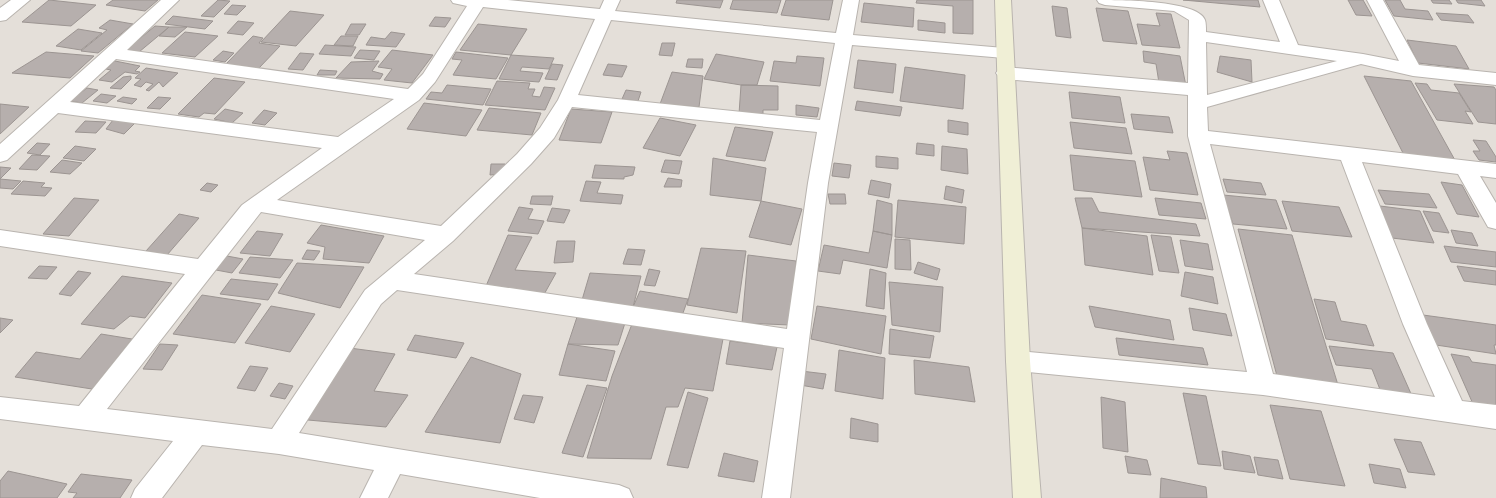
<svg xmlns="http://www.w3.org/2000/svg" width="1496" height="498" viewBox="0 0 1496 498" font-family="Barlow,sans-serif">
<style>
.building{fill:#b6afad;stroke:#9c9592}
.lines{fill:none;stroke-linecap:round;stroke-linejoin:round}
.street-casing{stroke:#b9b4af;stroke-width:2}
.secondary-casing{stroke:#b9b4af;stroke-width:2}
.street{fill:#fff;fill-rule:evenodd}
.secondary{fill:#f0efd6;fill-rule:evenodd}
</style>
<rect width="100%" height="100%" fill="#e4dfd9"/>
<path class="building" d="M49,0L96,5L71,26L22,22Z
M113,0H158L145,11L106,5Z
M218,0L230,1L214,17L201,16Z
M677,0H723L720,8L676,3Z
M733,0H781L777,13L730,9Z
M786,0H833L829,20L781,15Z
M917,0H973V34L953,33V6L916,3Z
M1183,0H1258L1260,7Z
M1348,0H1363L1372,16L1356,15Z
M1385,0H1400L1405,9L1428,11L1433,20L1394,16Z
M1431,0H1449L1452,4L1433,3Z
M1456,0H1481L1485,6L1458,3Z
M864,3L914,8L913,27L861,22Z
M232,5L246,6L237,15L224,14Z
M1052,6L1067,8L1071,38L1056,36Z
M1096,8L1128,11L1137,44L1103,41Z
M290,11L324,15L296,46L261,42Z
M1156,13L1171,14L1180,48L1142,45L1137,24L1160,26Z
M1436,13L1468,15L1474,23L1441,20Z
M173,16L213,21L205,29L165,24Z
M435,17L451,18L445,27L429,26Z
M110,20L133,24L98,53L81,51L107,30L99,28Z
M918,20L945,23V33L918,30Z
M238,21L254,23L243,35L227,33Z
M351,24H366L359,35H345Z
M478,24L527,29L511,55L460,50Z
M155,26L169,27L139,52L126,50Z
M169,27H187L175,37L159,36Z
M78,29L102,33L81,50L56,46Z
M185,32L218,36L195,57L162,53Z
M391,32L405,34L396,47L366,45L371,37L385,39Z
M253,36L263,38L259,43L280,46L259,68L226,64Z
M341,36H358L353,46L334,45Z
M1407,40L1456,46L1469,69L1418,63Z
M662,43H675L672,56L659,55Z
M325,45L356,47L351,56L319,54Z
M360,50L380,51L374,60L354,58Z
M392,50L433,55L412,83L384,80L392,69L378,67Z
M223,51L234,53L225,62L213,60Z
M1143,51L1180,56L1186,86L1159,83L1156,64L1144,62Z
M46,52L94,56L70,78L12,73Z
M456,52L508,58L496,79L453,75L462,60L452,59Z
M300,53L314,54L303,70L288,69Z
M716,54L764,62L757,85H741L704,79Z
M511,55L554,58L549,69L522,67L520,71L543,73L539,82L499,79Z
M797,56L824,58L820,86L770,81L774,61L796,63Z
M1220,56L1251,60L1252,82L1217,72Z
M688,59H703L702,68L686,67Z
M858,60L896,64L893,93L854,88Z
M115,61L140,66L135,71L140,72L137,74L125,72L112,82L99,80L111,70L106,69Z
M379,61L372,71L383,74L380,79L336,78L351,62Z
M552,64L563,65L557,80L545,79Z
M608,64L627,66L622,77L603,75Z
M905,67L965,75L963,109L900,101Z
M146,68L178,73L163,87L159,82L149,91L146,90L153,84L146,82L141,87L134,85L141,79L135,78Z
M320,70L337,71L335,75H317Z
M672,72L703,76L699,107L660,104Z
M131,76V79L121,89L110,88L123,77Z
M1364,76L1411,81L1456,162L1405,157Z
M214,78L245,82L215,114L204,113L199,117L178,114Z
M497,81L530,83L528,89H535L532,96L540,97L544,87L555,88L545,110L485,105Z
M1415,83L1427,84L1431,90L1459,93L1471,112L1465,111L1473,124L1437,120Z
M1454,84L1494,87L1496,90V124L1478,122Z
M447,85L491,89L483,105L426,99L431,92L442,93Z
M741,85L778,86V110H763V115L739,114Z
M87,88L98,90L82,103L70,101Z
M626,90L641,92L638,101L622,99Z
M1069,92L1120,97L1125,123L1072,118Z
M101,94L116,96L107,103L93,101Z
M123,97L137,99L132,104L117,101Z
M158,97L171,98L160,109L147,108Z
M857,101L902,107L900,116L855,110Z
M424,103L482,110L466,136L407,129Z
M0,104L29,107L0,134Z
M796,105L819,108L817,117L796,115Z
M489,108L541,113L532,135L477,130Z
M225,109L243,113L232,123L214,119Z
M571,109L612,112L601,143L559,140Z
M264,110L277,113L265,125L252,123Z
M1131,114L1169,117L1173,133L1134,129Z
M660,118L696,125L680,156L643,148Z
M113,120L135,123L124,134L106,129Z
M948,120L968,123V135L948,132Z
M85,121L106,122L96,133L75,132Z
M1070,122L1126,128L1132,154L1074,148Z
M735,127L773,132L765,161L726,156Z
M1473,140L1486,141L1496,157V162L1479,160L1473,151H1480Z
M37,143L50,144L40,155L27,153Z
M917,143L934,145V156L916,154Z
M75,146L96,149L84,161L63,158Z
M942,146L967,149L968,174L941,170Z
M1167,151L1187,153L1198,195L1150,190L1143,157L1170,160Z
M32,155L50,156L37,170L19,169Z
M1070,155L1135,161L1142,197L1074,190Z
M876,156L898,158V169L876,167Z
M713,158L766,168L761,201L710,195Z
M62,160L82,163L70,174L50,172Z
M665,160L682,161L679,174L661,172Z
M834,163L851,165L849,178L832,176Z
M491,164H505L503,174L490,175Z
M595,165L635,167L633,175L624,177V179L592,178Z
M0,167L11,168L0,179Z
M668,178L682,180L681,187H664Z
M0,179L21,181L13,189L0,188Z
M1223,179L1261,183L1266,195L1227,192Z
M871,180L891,184L889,198L868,194Z
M23,181L45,183L41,187L52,188L45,196L11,194Z
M586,181L601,182L597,193L623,195L621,204L580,201Z
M1441,182L1462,185L1479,217L1457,214Z
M207,183L218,185L211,192L200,190Z
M946,186L964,190L962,203L944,199Z
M1378,190L1429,194L1437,208L1385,204Z
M828,194H845L846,204H830Z
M1223,195L1276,200L1287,229L1233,224Z
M532,196H553L551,205L530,204Z
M74,198L99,200L69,236L43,234Z
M1075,198H1092L1099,212L1196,224L1200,236L1082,228Z
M1155,198L1201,203L1206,219L1159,215Z
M877,200L892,204V235L873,231Z
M898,200L966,207L964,244L895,237Z
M761,201L802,209L791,245L749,237Z
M1282,201L1339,207L1352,237L1292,231Z
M1380,206L1420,211L1434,243L1392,238Z
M519,207L533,209L528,219L544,221L538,234L508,231Z
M552,208L570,210L564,223L547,221Z
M1423,211L1439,213L1449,233L1433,231Z
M179,214L199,218L167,255L146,251Z
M321,225L384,236L369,263L323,259L325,247L307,243Z
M1082,228L1147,236L1153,275L1085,265Z
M1238,229L1292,235L1338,385L1277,376Z
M1451,230L1472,233L1478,246L1456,243Z
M257,231L283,234L270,256L240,253Z
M873,231L892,235L887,268L843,260L840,274L818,271L824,245L869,253Z
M508,235L532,237L515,270L556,273L542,298L486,286Z
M1151,235L1171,237L1179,273L1159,271Z
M895,239L910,240L911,270L895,269Z
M1180,240L1208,244L1213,270L1185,266Z
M557,241H575L573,262L554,263Z
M1444,246L1496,252V267L1451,262Z
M701,248L746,251L737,313L687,305Z
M628,249L645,250L641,265L623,264Z
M307,250L320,251L314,260L302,259Z
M748,255L796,261L790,325L742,323Z
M227,256L243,259L232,273L216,270Z
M250,257L293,260L280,278L239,273Z
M918,262L940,269L937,280L914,273Z
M297,263L364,267L340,308L278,293Z
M39,266L57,267L47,279L28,278Z
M1457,266L1496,271V285L1464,281Z
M649,269L660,271L655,286L644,285Z
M870,269L886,273L884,309L866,306Z
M78,271L91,273L71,296L59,294Z
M1185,272L1213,277L1218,304L1181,296Z
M590,273L641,276L633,307L582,300Z
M122,276L172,283L145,318L130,316L114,329L81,324Z
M231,279L278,284L268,300L220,294Z
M889,282L943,287L940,332L892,325Z
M640,291L688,299L683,313L633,307Z
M202,295L261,304L235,343L173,334Z
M1314,299L1335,302L1341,321L1366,325L1374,346L1326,339Z
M271,306L315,314L290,352L245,343Z
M817,306L886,316L881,354L811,339Z
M1089,306L1170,320L1174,340L1095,327Z
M1189,308L1226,314L1232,336L1193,330Z
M1423,315L1496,325V345H1494L1496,354L1436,345Z
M577,317L625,323L618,345L568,344Z
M0,318L13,320L0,333Z
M632,324L723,339L713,391L685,388L678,407H666L651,459L587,458L612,376Z
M890,329L934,336L930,358L889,354Z
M101,334L132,339L92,389L15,377L36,352L80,359Z
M415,335L464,343L456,358L407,350Z
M1116,338L1203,348L1208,365L1119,355Z
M730,341L777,347L772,370L726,364Z
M160,344L178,345L162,370L143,369Z
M568,344L615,351L606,381L559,375Z
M1329,346L1393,353L1412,396L1381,392L1372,369L1336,365Z
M342,347L395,354L374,391L408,395L386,427L308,420Z
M839,350L885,358L883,399L835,391Z
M1451,354L1469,357L1472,362L1496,365V407L1473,404Z
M471,357L521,374L500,443L425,432Z
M914,360L969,367L975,402L915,394Z
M250,366L268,368L255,391L237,388Z
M801,371L826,374L823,389L800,385Z
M279,383L293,386L285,399L270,396Z
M587,385L607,388L583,457L562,453Z
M688,392L708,398L688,468L667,465Z
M1183,393L1206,396L1221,466L1198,464Z
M523,395L543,397L534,423L514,419Z
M1101,397L1125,402L1128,452L1103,448Z
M1270,405L1321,411L1345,486L1290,479Z
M851,418L878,424V442L850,438Z
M1394,439L1421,442L1435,475L1408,472Z
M1222,451L1250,456L1255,473L1224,469Z
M724,453L758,461L754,482L718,476Z
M1125,456L1147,460L1151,475L1128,473Z
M1254,457L1278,460L1283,479L1258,475Z
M1369,464L1400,469L1406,488L1374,483Z
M8,471L67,484L57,498H0V481Z
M81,474L132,480L120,498H73L77,493L68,492Z
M1161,478L1206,487L1207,498H1160Z"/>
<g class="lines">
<defs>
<path id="street" d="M11,0H30L6,20L0,21V8Z
M161,0H179L127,50L408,89L423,74L467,6L453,3L451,0H508L600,9L604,0H620L615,11L836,33L843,0H859L853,35L1004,48L1010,49L1013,53L1010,57L1004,58L852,45L828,183L790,498H762L784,348L397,290L381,304L299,433L619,485L629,489L633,498H540L400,474L388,498H360L374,470L279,454L202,445L162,498H131L135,489L173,441L0,419V397L79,406L185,274L0,246V230L198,259L242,205L322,148L58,113L7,160L0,162V144ZM483,7L595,19L558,100L540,128L517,154L441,226L277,200L419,100L435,82ZM611,20L835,43L820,120L578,95ZM116,59L394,99L338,137L70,102ZM572,107L817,132L808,183L787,329L414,274L453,241L531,164L554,138ZM261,212L425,240L365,290L272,429L107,409Z
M1097,0C1119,0 1198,0 1205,20C1206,23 1206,28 1206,32L1280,42L1263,0H1279L1298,45L1363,54L1399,61L1367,0H1383L1419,65L1496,73V85L1413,76L1361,64L1207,107L1208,131L1496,164V178L1480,176L1496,203V229L1488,227L1458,174L1362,162L1427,324L1462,401L1496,405V429L1263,395L1018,371L1009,368L1006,361L1009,354L1018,351L1247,372L1188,136V95L1005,79L999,77L996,73L999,69L1005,67L1188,83L1189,20L1174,11L1105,5L1099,3ZM1206,42L1337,61L1207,95ZM1210,144L1341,160L1403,324L1435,397L1273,374Z"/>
<path id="secondary" d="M995,0H1011L1030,361L1041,498H1013L1006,361Z"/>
</defs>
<use href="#street" class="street-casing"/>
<use href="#secondary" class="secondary-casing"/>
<use href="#street" class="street"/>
<use href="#secondary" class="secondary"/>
</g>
</svg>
